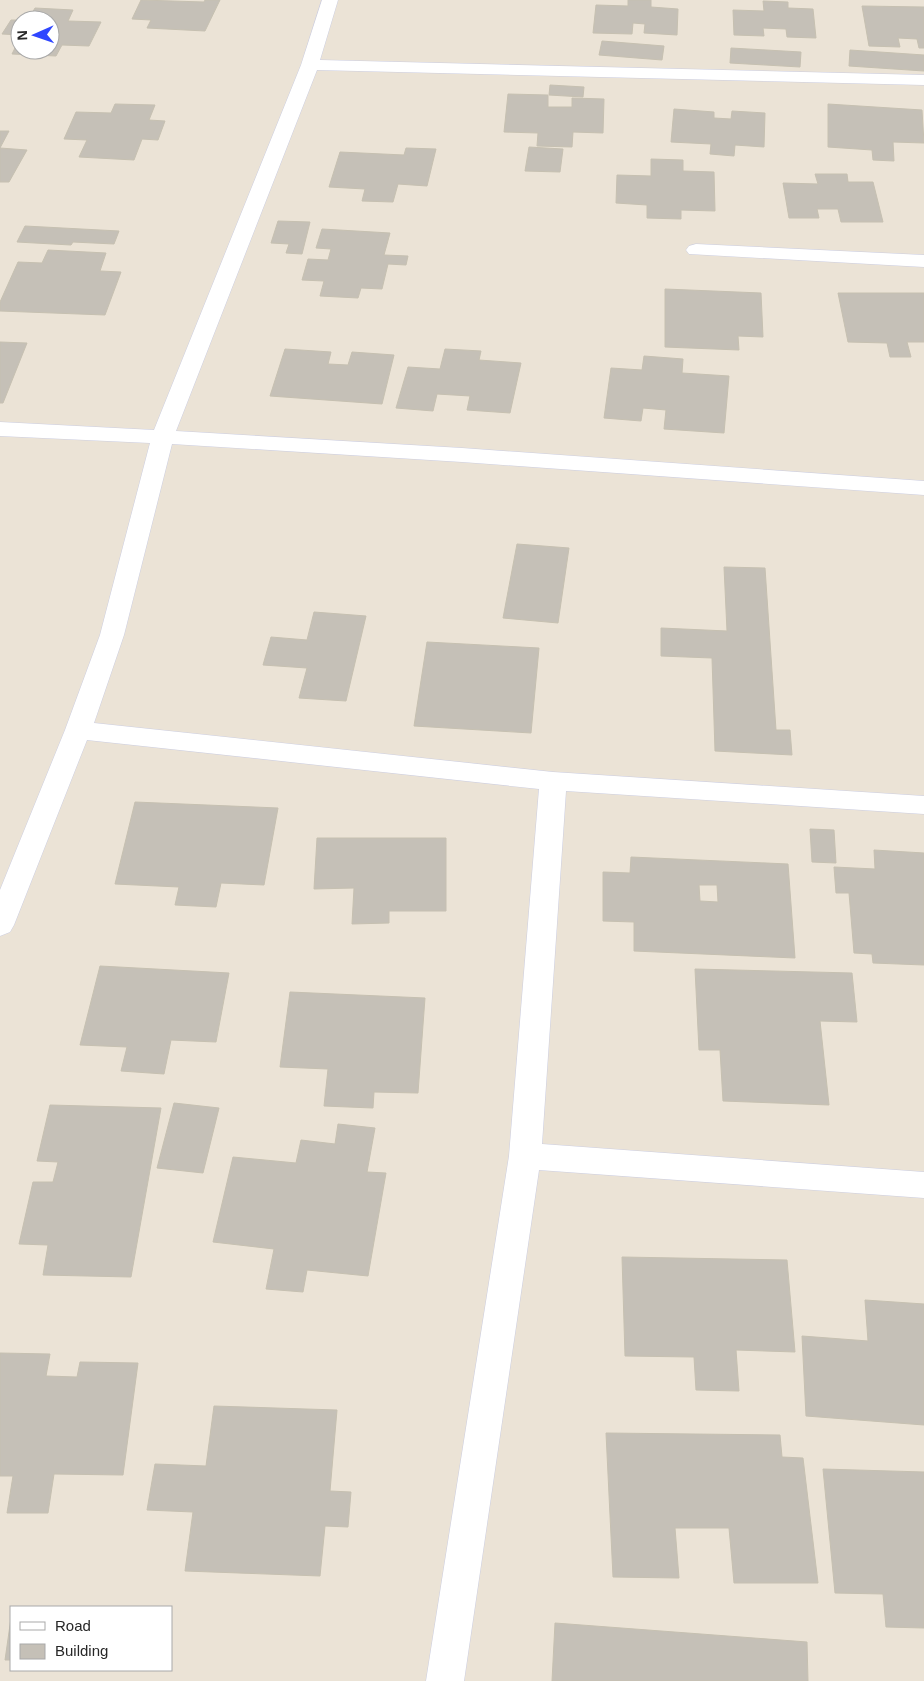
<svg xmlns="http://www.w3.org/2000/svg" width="924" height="1681" viewBox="0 0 924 1681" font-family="Arial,sans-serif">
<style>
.building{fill:#c5c0b7;stroke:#c6c0b1;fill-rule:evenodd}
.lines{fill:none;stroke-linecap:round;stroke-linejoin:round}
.minor-casing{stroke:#cccee1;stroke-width:1}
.minor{fill:#fff;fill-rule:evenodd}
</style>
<rect width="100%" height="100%" fill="#ebe3d6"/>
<path class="building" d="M141,0L204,2L205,0H220L205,31L147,28L151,20L132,19Z
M628,0H651V7L678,9L677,35L644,33L645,24L633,23L632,34L593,33L596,5L628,6Z
M763,1L788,2V8L813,9L816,38L787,37L786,29L763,28L764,36L734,35L733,10L764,11Z
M862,6L924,7V48H919L917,39L898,38L900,47L869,46Z
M35,8L73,10L68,21L101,22L89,46L62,45L56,56L12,54L20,38V50H50V20H28Z
M11,20H20V35L2,34Z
M602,41L664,46L662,60L599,55Z
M731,48L801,52L800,67L730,63Z
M850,50L924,55V71L849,66Z
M550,85L584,87L583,97L549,95Z
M508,94L548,95V107H572V98L604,99L603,133L573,132L572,147L537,146L538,133L504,132Z
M115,104L155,105L149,120L165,121L158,140L142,139L134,160L79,157L87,140L64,139L76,112L111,113Z
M828,104L922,110L924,143L893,142L894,161L873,160L872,150L828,147Z
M674,109L714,112V118L731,119L732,111L765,113L764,147L735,145L734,156L710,154L711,144L671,142Z
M0,131H9L0,148L27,150L9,182H0Z
M529,147L563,149L560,172L525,171Z
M406,148L436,149L427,186L398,184L393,202L362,201L365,189L329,187L340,152L404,155Z
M651,159L683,160V171L714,172L715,211L681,210V219L647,218V205L616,203L617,175L651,176Z
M815,174H847L848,182H873L883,222H841L838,209H817L819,218H789L783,183L818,184Z
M278,221L310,222L302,254L286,253L289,244L271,243Z
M25,226L119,231L114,244L73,242L71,245L17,242Z
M322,229L390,233L384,255L408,256L406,265L388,264L382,289L361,288L358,298L320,296L324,281L302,280L308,259L328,260L331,249L316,248Z
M48,250L106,253L100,271L121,272L105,315L0,311V302L18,262L42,263Z
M665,289L761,293L763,337L738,336L739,350L665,347Z
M838,293H924V342H907L911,357H890L887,343L848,342Z
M0,342L27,343L3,403H0Z
M285,349L331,352L328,364L348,365L352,352L394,355L382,404L270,396Z
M445,349L481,351L479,360L521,363L510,413L467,410L470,396L437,394L433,411L396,408L408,367L440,369Z
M644,356L683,359L682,373L729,376L724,433L664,429L666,410L643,408L641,421L604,418L611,368L642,370Z
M517,544L569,548L558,623L503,618Z
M724,567L765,568L776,730H790L792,755L715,751L712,658L661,656V628L727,631Z
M314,612L366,616L346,701L299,698L307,668L263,665L271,637L307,640Z
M427,642L539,648L531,733L414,726Z
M135,802L278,808L264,885L221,883L216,907L175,905L179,887L115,884Z
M810,829L834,830L836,863L812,862Z
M317,838H446V911H389V923L352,924L354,888L314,889Z
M874,850L924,853V965L873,963L872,954L854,953L849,893H836L834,867L875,869Z
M631,857L788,864L795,958L634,951V922L603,921V872L630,873ZM699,885H717L718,902L700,901Z
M100,966L229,973L216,1042L171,1040L164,1074L121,1071L127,1047L80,1045Z
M695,969L852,973L857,1022L820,1021L829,1105L723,1101L720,1050H699Z
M290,992L425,998L418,1093L374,1092L373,1108L324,1106L328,1069L280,1067Z
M174,1103L219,1108L203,1173L157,1168Z
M50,1105L161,1108L131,1277L43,1275L48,1245L19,1244L33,1182H53L58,1162L37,1161Z
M338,1124L375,1128L367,1172L386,1173L368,1276L307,1270L303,1292L266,1289L274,1249L213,1242L233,1157L296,1163L301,1140L335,1144Z
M622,1257L787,1260L795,1352L736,1350L739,1391L696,1390L694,1357L625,1356Z
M865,1300L924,1304V1425L806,1416L802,1336L868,1341Z
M0,1353L50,1354L46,1376L77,1377L80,1362L138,1363L123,1475L54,1474L48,1513H7L13,1476H0Z
M214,1406L337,1410L330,1491L351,1492L348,1527L325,1526L320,1576L185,1571L193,1512L147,1510L155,1464L206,1466Z
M606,1433L780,1435L782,1457L803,1458L818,1583H734L729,1528H675L679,1578L613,1577Z
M823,1469L924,1472V1628L886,1627L883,1594L835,1593Z
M11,1618V1660H5Z
M555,1623L807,1642L808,1681H552Z"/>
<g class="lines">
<defs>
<path id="minor" d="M322,0H338L320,60L924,75V85L317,70L176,431L462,448L924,481V495L462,462L172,444L124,635L94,723L553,772L924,796V814L566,791L542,1144L924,1172V1198L539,1170L464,1681H426L509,1156L539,789L87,740L14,925L10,932L0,936V890L65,730L100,635L150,443L0,436V422L154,430L301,65Z
M696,244L924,255V267L689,254L686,250L689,246Z"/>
</defs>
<use href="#minor" class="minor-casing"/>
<use href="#minor" class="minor"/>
</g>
<rect x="10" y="1606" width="162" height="65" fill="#ffffff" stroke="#a9a9a9"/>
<rect x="20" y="1622" width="25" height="8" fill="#ffffff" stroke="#a9a9a9"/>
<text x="55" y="1631" font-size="15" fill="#272727">Road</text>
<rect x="20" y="1644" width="25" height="15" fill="#c5c0b7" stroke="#a9a9a9"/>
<text x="55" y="1656" font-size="15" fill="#272727">Building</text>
<g transform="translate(35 35) rotate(268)"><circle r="24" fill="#ffffff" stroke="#a9a9a9"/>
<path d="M0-4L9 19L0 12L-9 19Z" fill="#2f46ff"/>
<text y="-8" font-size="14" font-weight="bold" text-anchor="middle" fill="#272727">N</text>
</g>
</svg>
